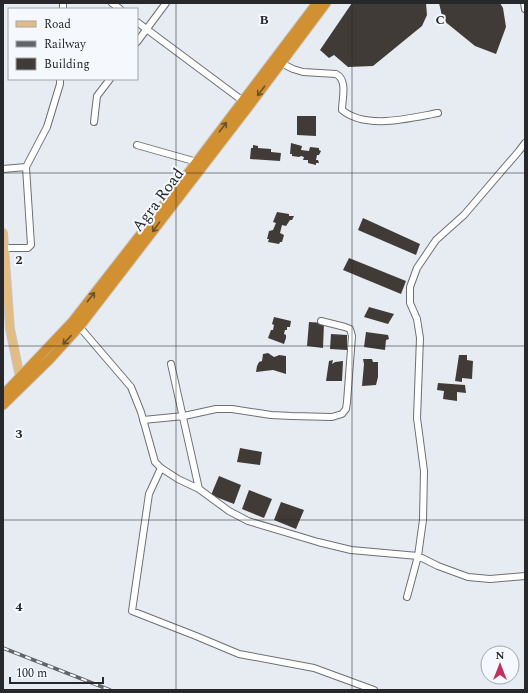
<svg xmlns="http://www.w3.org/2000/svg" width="528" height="693" viewBox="0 0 528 693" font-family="Spectral,serif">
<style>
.building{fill:#413b37}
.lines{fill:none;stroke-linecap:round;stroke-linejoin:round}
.minor-casing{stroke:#6c7076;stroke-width:8}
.major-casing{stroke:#c7c7c8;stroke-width:10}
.highway-casing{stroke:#c7c7c8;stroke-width:11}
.minor{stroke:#fff;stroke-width:6}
.major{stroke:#e3bc83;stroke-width:8}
.highway{stroke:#d19031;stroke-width:9}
.rail-casing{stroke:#626468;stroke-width:3.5}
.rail{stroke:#f5f9fe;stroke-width:2;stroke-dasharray:6;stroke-linecap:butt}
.oneway{stroke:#6a522d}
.grid{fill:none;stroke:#26282b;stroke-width:1;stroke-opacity:0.55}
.labels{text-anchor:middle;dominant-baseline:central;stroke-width:4;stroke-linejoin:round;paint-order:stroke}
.street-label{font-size:16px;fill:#26282b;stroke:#f5f9fe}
.grid-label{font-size:13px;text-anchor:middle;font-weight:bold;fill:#26282b;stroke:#f5f9fe;stroke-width:4;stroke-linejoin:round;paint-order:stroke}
</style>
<rect width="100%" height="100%" fill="#e7ecf2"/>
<path class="building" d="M352,3H426L427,15L422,26L373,66L348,67L334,55L329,58L320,50Z
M439,3H500L503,8L506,27L496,54L475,46L443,20Z
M297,116H316V136L297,135Z
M291,143L302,146L301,150L309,151L310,147L319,148V150L321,151L319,155H317L316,160H318L319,163H316V165L308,163V160H303L304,157L301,156L299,157L292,156V154H290Z
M253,145L258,146V148L271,149V152L281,153L280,161L250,159L251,148H253Z
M277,212L289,214V216H294L292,220H290L286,226L282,225L280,233L284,235L282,242H280L279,244L268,242L269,239H267L269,231L273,230L276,223L273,222Z
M363,218L420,244L416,255L358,230Z
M349,258L406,281L401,294L343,270Z
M369,307L394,314L388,324L364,317Z
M274,317L291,321L290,327H287V330H285L284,334L286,335V338L284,344L268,338L271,330H273L274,325L272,324Z
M309,322L324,323L323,348L307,346Z
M366,332L388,335L389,339L386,340L385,350L364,347Z
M331,334L347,335V350L330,349Z
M268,353L274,357L277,356L279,355L286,356V374L273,370L256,372L257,366L259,362L262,361L263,354Z
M459,355H467V360L473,361L472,379L462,378V382L455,381Z
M363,359H372L373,362H378V377L376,385L362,386L364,364Z
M333,360L332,364L335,362L343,361L342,381H326L329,361Z
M438,383L465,385L466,393L457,392V401L443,399L444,391L437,390Z
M240,448L262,452L260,465L237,462Z
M219,476L241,485L234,504L211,495Z
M249,490L272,499L264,518L242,509Z
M281,502L304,510L296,529L274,520Z"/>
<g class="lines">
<defs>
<path id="minor" d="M112,3L120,9
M524,3L525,9
M63,9V3
M137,22L243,101
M137,42L166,3
M281,63L293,69L303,72L336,74C348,80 342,99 342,110C366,130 410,118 438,113
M94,122L97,96L110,79
M137,145L197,162
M3,169L26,167L47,127L60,84V79
M4,248H28L31,245L26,167
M77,324L131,387L141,412L155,462L161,468L178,479L199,489L229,511L248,521L318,542L351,550L418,556L438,566L468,577L490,579L525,576
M171,364L199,489
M143,420L184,416L216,409H232L271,415L292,416L332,417L342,414L346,409L347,402L352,336L350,329L345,327L321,321
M161,468L149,494L132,611L196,636L239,654L314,668L374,690
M407,597L418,556L423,520L424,471L417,418L420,338L417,319L410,303V287L417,268L436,240L464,215L519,151L525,143"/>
<path id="major" d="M3,233L10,329L21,382"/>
<path id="highway" d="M3,395L73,321L183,180L317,3
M3,405L50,359L80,326L249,106L326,3"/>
</defs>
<use href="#minor" class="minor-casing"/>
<use href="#major" class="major-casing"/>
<use href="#highway" class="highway-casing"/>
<use href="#minor" class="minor"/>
<use href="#major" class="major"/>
<use href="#highway" class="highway"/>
<defs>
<path id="rail" d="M3,648L110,690"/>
</defs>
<use href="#rail" class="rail-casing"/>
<use href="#rail" class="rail"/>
</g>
<defs><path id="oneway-shaft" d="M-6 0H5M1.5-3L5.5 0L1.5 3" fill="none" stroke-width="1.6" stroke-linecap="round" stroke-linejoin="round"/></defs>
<g class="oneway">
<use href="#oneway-shaft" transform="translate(261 91) rotate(127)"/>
<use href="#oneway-shaft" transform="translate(223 127) rotate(-53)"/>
<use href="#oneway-shaft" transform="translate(156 227) rotate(126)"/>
<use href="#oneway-shaft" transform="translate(91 297) rotate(-52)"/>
<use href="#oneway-shaft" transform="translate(67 340) rotate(133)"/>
</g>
<path class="grid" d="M176,3V690M352,3V690M3,173H525M3,346H525M3,520H525"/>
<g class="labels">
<g class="street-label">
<text transform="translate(158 200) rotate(-53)">Agra Road</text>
</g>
</g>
<g class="grid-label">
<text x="264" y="24">B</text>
<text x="440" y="24">C</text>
<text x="19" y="264">2</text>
<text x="19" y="438">3</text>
<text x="19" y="611">4</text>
</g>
<rect width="528" height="693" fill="none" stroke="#26282b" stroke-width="8"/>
<rect x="8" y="8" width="130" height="72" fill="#f5f9fe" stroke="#a2a5aa"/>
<rect x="16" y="21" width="20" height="6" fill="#e3bc83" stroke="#a2a5aa"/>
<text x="44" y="28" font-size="12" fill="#26282b">Road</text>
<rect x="16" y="41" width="20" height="6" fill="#626468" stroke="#a2a5aa"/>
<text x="44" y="48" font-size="12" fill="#26282b">Railway</text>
<rect x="16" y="58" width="20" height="12" fill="#413b37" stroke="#a2a5aa"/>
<text x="44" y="68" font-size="12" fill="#26282b">Building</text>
<g transform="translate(500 665)"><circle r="19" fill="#f5f9fe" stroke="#a2a5aa"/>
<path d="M0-3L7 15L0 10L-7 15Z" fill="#bf315e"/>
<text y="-6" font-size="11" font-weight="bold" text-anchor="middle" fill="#26282b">N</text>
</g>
<path d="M10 677v6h93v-6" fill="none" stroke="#26282b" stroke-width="2"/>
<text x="16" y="677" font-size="12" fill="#26282b" stroke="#f5f9fe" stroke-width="3" paint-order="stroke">100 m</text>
</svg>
